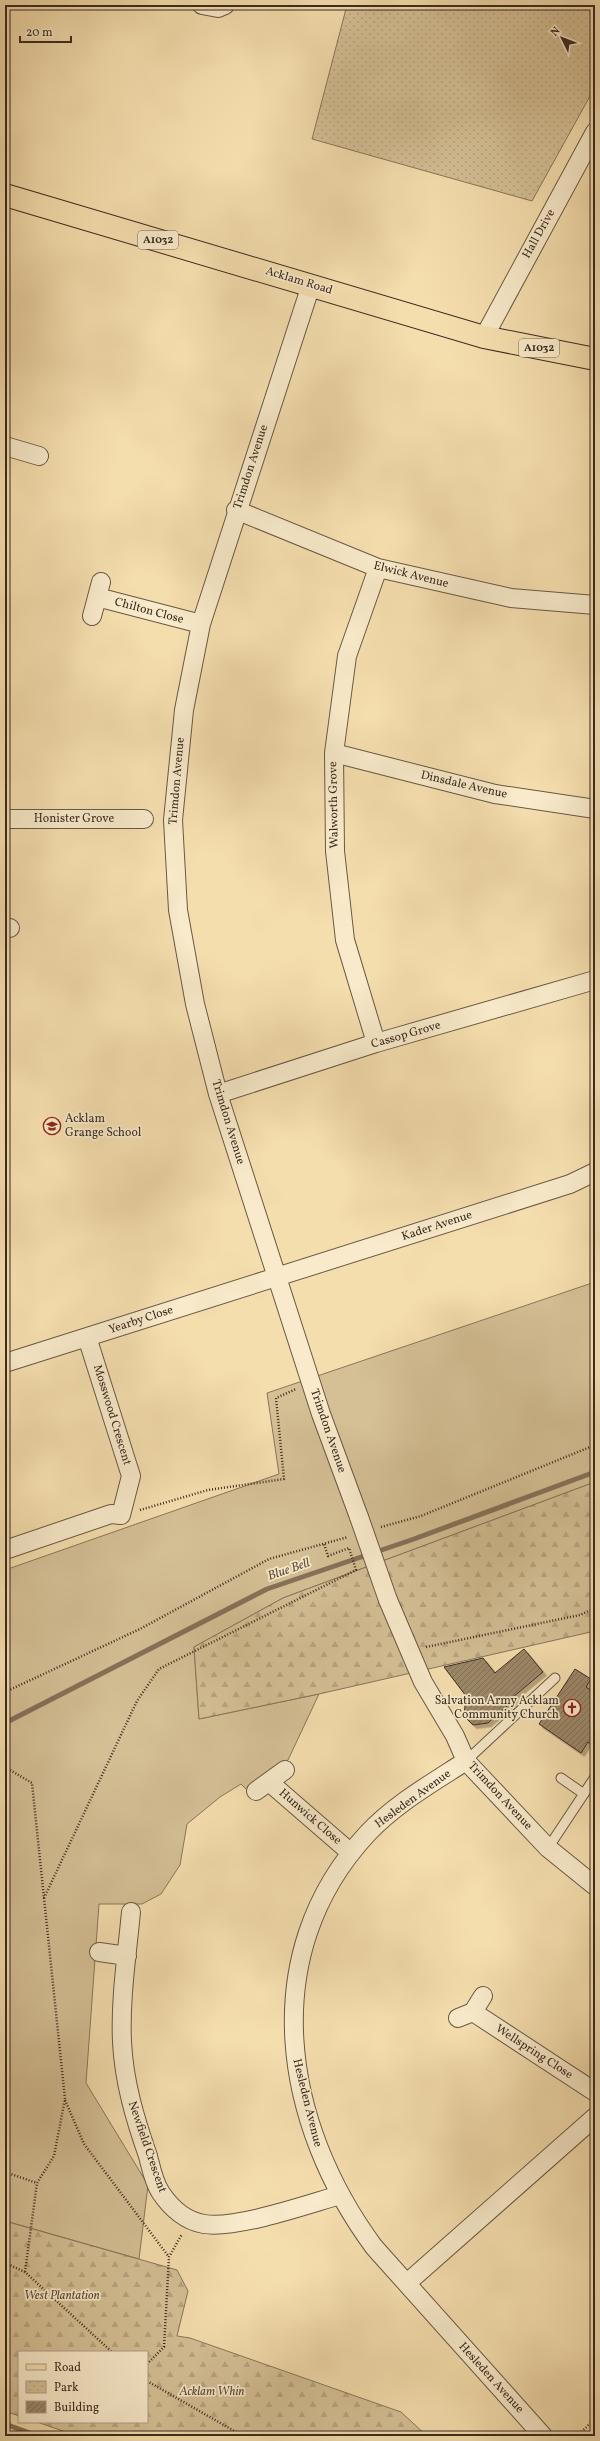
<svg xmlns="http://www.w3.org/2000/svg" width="600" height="2441" viewBox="0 0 600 2441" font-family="Vollkorn,serif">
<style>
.green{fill:#d5c096;stroke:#88765c}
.forest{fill:url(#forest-firs);stroke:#88765c}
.park{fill:url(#park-dots);stroke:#88765c}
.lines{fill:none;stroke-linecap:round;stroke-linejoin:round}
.stream{stroke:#857259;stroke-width:5}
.building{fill:url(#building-hatch);stroke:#3b2b22;filter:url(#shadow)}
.lane-casing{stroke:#6a5845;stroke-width:11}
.street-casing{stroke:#6a5845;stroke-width:20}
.primary-casing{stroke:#3b2b22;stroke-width:24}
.path{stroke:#3b2b22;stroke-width:2.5;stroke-dasharray:1 2;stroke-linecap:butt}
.lane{stroke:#f8eaca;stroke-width:9}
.street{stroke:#f8eaca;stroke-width:18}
.primary{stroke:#f5deae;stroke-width:22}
.street-bridge-casing{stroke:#6a5845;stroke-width:20;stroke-linecap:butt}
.street-bridge{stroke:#f8eaca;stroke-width:18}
.labels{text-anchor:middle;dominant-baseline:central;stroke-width:3.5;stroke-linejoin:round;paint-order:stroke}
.shield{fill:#f8eaca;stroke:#746454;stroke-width:1}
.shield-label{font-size:11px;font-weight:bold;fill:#3b2b22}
.street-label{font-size:12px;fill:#3b2b22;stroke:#f8eaca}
.poi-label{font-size:12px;fill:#3b2b22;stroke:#f8eaca;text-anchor:start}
.park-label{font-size:12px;font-style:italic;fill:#5a4939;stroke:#f8eaca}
.water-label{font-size:13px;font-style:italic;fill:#604e3e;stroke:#f8eaca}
</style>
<defs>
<pattern id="forest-firs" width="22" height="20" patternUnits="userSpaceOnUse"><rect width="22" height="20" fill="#d5c096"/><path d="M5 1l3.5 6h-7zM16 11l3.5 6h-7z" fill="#b8a581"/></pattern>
<pattern id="park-dots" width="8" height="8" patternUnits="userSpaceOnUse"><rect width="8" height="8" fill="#d5c096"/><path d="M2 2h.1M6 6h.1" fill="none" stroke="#b8a581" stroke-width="1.8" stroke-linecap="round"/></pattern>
<pattern id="building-hatch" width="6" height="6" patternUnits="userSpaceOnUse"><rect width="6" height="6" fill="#9c886b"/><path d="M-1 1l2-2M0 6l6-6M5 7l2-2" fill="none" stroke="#806f58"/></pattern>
<filter id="shadow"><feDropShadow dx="3.5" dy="3.5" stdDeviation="0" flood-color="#0004"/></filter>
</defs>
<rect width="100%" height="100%" fill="#f5deae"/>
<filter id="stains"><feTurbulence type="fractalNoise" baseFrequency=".005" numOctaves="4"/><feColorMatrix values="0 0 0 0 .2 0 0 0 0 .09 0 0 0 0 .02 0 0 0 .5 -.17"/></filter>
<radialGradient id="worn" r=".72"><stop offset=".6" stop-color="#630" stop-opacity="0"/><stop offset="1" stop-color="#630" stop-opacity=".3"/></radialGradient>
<path class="green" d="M595,1282V1482L283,1598L194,1647L199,1719L319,1694L288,1760L247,1790L241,1784L220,1797L187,1824L180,1865L161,1894L142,1904H99L86,2083L148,2185L139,2259L5,2221V1570L279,1474L267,1393Z"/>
<path class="forest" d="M595,1482V1631L319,1694L199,1719L194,1647L283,1598Z
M5,2221L177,2270L188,2291L177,2336L190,2338L401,2412L427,2436H77L37,2422H147V2352H19V2416L5,2411Z"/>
<path class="park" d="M347,5H595V87L532,201L312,139Z"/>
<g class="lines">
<path class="stream" d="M5,1723L267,1589L414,1539L595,1472
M5,2424L38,2436"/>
</g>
<path class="building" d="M524,1649L543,1672L513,1697L515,1699L488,1723L473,1725L464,1716L466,1696L444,1667L483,1658L495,1673Z
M575,1669L591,1679L586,1687L595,1693V1747L588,1742L581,1753L539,1724Z"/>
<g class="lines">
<defs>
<path id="lane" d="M466,1761L555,1678
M561,1778L584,1794
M548,1848L595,1777"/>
<path id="street" d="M202,5L218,8L225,5
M311,285L201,624L184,710L173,820L178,910L195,1004L218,1094L321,1414L359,1517
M484,337L595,132
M5,446L39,456
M236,510L378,568L511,598L595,605
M97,597L201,624
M92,616L101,582
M334,753L495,794L595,809
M5,819H144
M5,928H10
M376,1043L345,940L335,851L334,753L347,656L378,568
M218,1094L376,1043L595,980
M5,1363L570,1184L595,1172
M5,1550L111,1514L121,1515L131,1476L87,1337
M388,1600L423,1682L455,1736L466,1761L548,1848L595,1886
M466,1761C432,1783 395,1804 367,1834C255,1955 283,2124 374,2247L543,2436
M269,1782L351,1853
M256,1791L285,1770
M131,1912C127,1955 120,1999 122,2042C124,2082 135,2119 148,2156C151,2168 154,2183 161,2193C171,2208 186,2221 204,2224C237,2229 305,2205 340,2195
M99,1952L127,1956
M473,2012L483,1996
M458,2018L473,2012L595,2092
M407,2283L595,2117"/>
<path id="primary" d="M5,195L484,337L595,359"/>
</defs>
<use href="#lane" class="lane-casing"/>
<use href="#street" class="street-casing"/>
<use href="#primary" class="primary-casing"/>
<path class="path" d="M140,1510L208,1490L284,1479L276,1398L296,1389
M381,1527L421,1516L595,1445
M426,1647L580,1615L595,1608
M5,1692L140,1629L269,1559L348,1537
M5,1767L32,1783L65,2099L54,2156L37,2183L5,2172
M44,1898L137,1701L159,1669L356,1570L349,1548L328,1556L324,1544
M65,2100L84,2144L169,2257
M5,2263L25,2272L112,2352
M25,2272L37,2183
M147,2364L164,2347L169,2257L182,2234
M147,2381L243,2436
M577,2436L595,2419"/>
<use href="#lane" class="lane"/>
<use href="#street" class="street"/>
<use href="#primary" class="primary"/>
<defs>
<path id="street-bridge" d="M359,1517L388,1600"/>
</defs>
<use href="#street-bridge" class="street-bridge-casing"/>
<use href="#street-bridge" class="street-bridge"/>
</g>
<defs>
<symbol id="school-ring" viewBox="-11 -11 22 22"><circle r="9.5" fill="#f8eaca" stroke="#8f2418" stroke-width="1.5"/><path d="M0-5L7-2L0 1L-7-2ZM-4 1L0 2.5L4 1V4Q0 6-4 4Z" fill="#8f2418"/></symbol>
<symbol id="church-ring" viewBox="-11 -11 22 22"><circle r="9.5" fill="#f8eaca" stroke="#8f2418" stroke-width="1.5"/><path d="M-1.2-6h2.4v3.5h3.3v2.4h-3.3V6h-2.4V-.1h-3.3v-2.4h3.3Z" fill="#8f2418"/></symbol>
</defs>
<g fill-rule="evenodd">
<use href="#school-ring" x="42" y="1116" width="20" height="20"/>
<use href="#church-ring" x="562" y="1698" width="20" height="20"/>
</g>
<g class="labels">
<g class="shield">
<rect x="138" y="231" width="40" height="18" rx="3"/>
<rect x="519" y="339" width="40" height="18" rx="3"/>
</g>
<g class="shield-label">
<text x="158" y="240">A1032</text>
<text x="539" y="348">A1032</text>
</g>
<g class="street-label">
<text transform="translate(539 234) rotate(-61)">Hall Drive</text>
<text transform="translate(299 281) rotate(17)">Acklam Road</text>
<text transform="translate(251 467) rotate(-72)">Trimdon Avenue</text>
<text transform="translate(411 575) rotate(14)">Elwick Avenue</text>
<text transform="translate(149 611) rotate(15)">Chilton Close</text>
<text transform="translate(177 781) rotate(-85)">Trimdon Avenue</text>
<text transform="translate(464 785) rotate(13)">Dinsdale Avenue</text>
<text transform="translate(334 805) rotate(-91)">Walworth Grove</text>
<text x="74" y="819">Honister Grove</text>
<text transform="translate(406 1035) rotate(-16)">Cassop Grove</text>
<text transform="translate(228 1122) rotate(73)">Trimdon Avenue</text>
<text transform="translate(437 1226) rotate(-18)">Kader Avenue</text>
<text transform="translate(141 1320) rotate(-18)">Yearby Close</text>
<text transform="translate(112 1415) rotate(73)">Mosswood Crescent</text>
<text transform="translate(328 1431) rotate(71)">Trimdon Avenue</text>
<text transform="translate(500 1796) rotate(47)">Trimdon Avenue</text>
<text transform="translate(413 1799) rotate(-36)">Hesleden Avenue</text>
<text transform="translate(310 1817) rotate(41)">Hunwick Close</text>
<text transform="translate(534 2052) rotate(33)">Wellspring Close</text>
<text transform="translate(307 2103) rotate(76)">Hesleden Avenue</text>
<text transform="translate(147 2147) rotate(71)">Newfield Crescent</text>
<text transform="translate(491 2378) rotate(48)">Hesleden Avenue</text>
</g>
<g class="poi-label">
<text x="65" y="1119">Acklam<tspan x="65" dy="14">Grange School</tspan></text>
<text x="559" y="1701" text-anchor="end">Salvation Army Acklam<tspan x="559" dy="14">Community Church</tspan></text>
</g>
<g class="park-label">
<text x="62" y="2296">West Plantation</text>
<text x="212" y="2392">Acklam Whin</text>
</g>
<g class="water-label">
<text transform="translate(289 1570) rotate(-19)">Blue Bell</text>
</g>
</g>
<rect width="600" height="2441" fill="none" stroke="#f5deae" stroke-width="20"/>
<rect x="6" y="6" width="588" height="2429" fill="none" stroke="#3b2b22" stroke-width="2"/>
<rect x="10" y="10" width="580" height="2421" fill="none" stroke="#3b2b22"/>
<rect x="18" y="2351" width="130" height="72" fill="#f8eaca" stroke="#ac9e87"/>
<rect x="26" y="2364" width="20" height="6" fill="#f5deae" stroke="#ac9e87"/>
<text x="54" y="2371" font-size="12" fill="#3b2b22">Road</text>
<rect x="26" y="2381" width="20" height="12" fill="url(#park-dots)" stroke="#ac9e87"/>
<text x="54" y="2391" font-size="12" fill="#3b2b22">Park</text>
<rect x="26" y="2401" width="20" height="12" fill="url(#building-hatch)" stroke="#ac9e87"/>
<text x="54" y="2411" font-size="12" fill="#3b2b22">Building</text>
<g transform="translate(562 38) rotate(313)" stroke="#f8eaca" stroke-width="3" paint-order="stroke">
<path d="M0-3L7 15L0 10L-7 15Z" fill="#3b2b22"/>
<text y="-6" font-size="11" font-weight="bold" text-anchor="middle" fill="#3b2b22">N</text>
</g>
<path d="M20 36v6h51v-6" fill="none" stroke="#3b2b22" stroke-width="2"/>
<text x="26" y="36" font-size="12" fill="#3b2b22" stroke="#f8eaca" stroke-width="3" paint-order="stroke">20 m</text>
<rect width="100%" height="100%" filter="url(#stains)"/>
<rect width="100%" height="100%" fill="url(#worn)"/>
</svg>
